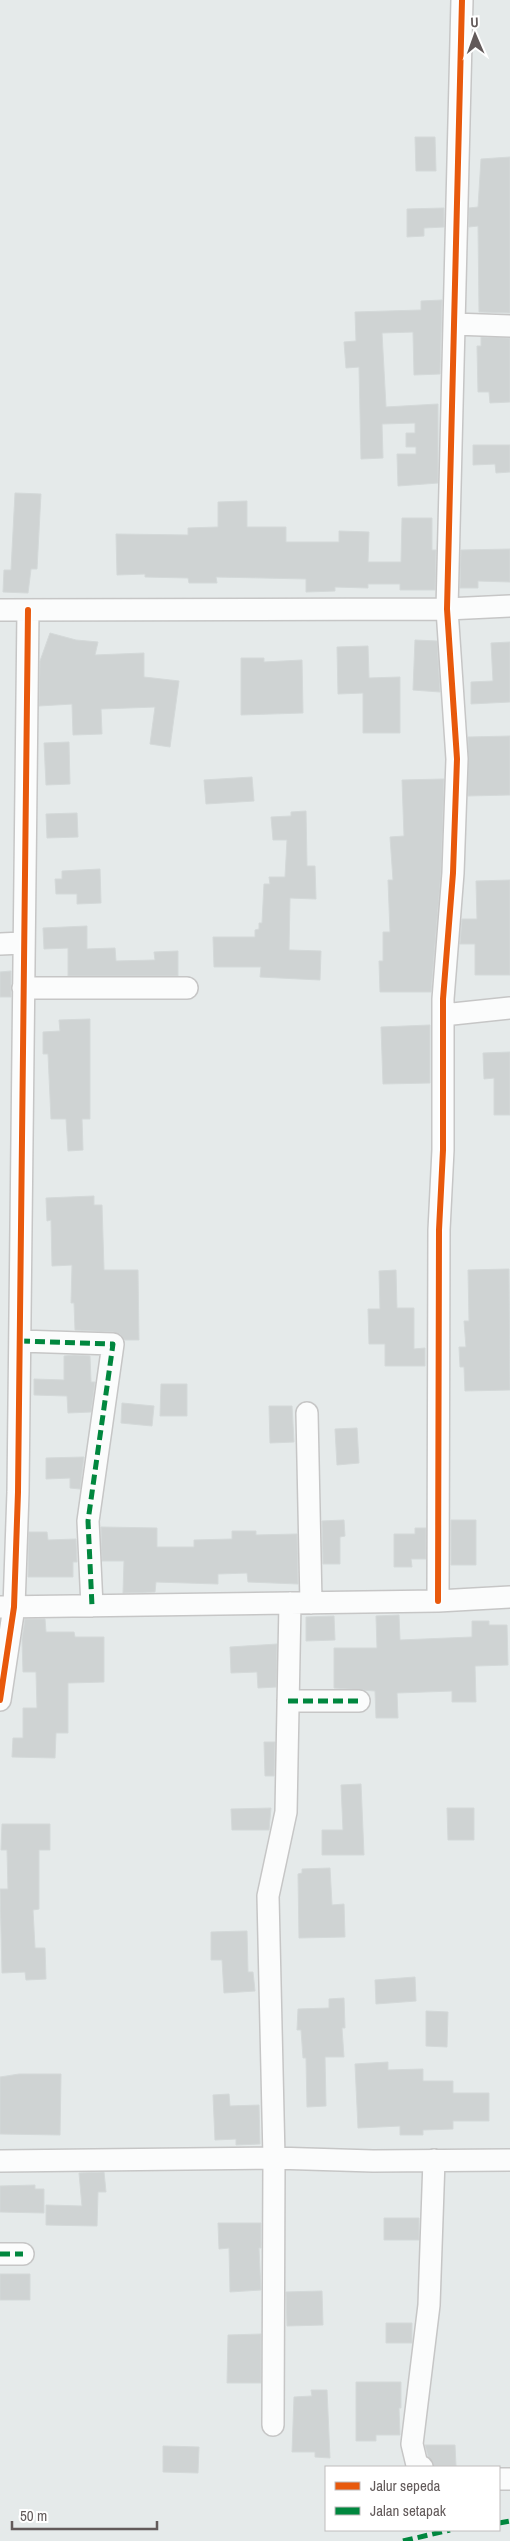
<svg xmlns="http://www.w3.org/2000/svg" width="510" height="2541" viewBox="0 0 510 2541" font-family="'Archivo Narrow',sans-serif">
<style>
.building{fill:#cfd3d3;stroke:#d4d9d9}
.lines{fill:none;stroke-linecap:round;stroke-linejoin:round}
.minor-casing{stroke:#c6c6c6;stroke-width:24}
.minor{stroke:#fbfcfc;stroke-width:21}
.quiet{stroke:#00873e;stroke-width:5;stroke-dasharray:10 5;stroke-linecap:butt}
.cycleway-casing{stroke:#fff;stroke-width:9}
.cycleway{stroke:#e8590c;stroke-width:6}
</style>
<rect width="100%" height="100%" fill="#e5eaea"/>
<path class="building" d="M415,137H435L436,171H416Z
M510,157V313L479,312L478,226L469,227V208L478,207L481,159Z
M444,208V227L424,228V236L407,237V209Z
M442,300L440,374L414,375L413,332L382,333L386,407L438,404V483L398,486L397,454H416V447H406V433H415V423L382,424L383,458L361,459L359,367L346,368L344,342L356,341L355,312L421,310V301Z
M481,337L510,338V402L490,403L489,392H478L477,346H481Z
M473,445H510V472L496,473L495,464L473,465Z
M15,493L41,494L37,569H31L28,593L3,592L4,570H11Z
M247,501V527H286V542H339V531L369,532L368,562H401L402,518H432V550H436L435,590H400V584H368V588L335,587V591L306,592V579L216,577L217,583H189L188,578L145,577V574L117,575L116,534L188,535V528L218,527V502Z
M510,549V582L478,581V588H460L461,550Z
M50,633L76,640L98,642L95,655L144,653V677L179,681L170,747L150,744L155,707L101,709L102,734L73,735L72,704L39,706L40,661Z
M415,640L437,641L440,692L413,690Z
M510,642V702L471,704V682L493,681L491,643Z
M368,646L369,678L400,677V733H363V693L338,694L337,647Z
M241,658H264V662L302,660L303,713L241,715Z
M510,736V795L468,796V737Z
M69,742L70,784L46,785L44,743Z
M252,777L254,801L206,804L204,780Z
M444,779L441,872L431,992H380L379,961H383V932H390L388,880H393L390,837L404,836L402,780Z
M306,811L307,866H315L316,899L290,898L289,950L321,951L320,980L260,977L261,967H214L213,937H255V930L259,929V923H262L264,884H270L269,877H285L287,840H273L271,817L291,816V812Z
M77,813L78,837L47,838L46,814Z
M100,869L101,903L77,904V894H56L55,879H62V871Z
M510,880V975H475V944H460L462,919H477L476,881Z
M87,926V949L115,948L116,961L155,960L154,952L178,951V976H68V948L44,949L43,928Z
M11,971V997H0V972Z
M90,1019V1119H82L83,1150L68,1151L66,1119H51L48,1054H43V1032L60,1031L59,1020Z
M430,1025V1083L383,1084L381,1027Z
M510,1052V1115H494V1078L484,1079L483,1053Z
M94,1196V1205H102L104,1270H138L139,1340H125L120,1334L113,1332L75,1330L74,1303H71L72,1265L52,1266L51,1220L47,1221L46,1198Z
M509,1269L510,1390L465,1391L464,1367H460L459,1347H466L464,1321H469L468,1270Z
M396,1270L397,1308H414V1349L425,1348V1366H385V1344H369L368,1309H380L379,1271Z
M75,1355L90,1356L91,1382H95L91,1412L68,1413L67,1396L34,1395V1379L64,1380V1356Z
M161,1384H187V1416H160Z
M122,1403L154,1406L152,1426L121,1423Z
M269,1406H292L294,1442L270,1443Z
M357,1428L359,1463L337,1465L335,1429Z
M84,1457L80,1489L70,1488V1478L46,1479V1458Z
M344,1520L345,1536L340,1537V1564H323L322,1521Z
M451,1520H476V1565H451Z
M101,1527L157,1528V1547H194V1540L232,1539V1531H256V1535L297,1534L298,1584L248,1582L247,1573L218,1574V1584L156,1582L155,1592L123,1593L124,1561H102Z
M415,1528H426V1559H411L412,1567H394V1534H415Z
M29,1532H47L48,1540L76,1539L77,1562H73V1577H28Z
M399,1615L400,1640L472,1637V1621H489V1625H507L508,1665L475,1666L476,1702H452V1691L397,1693L398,1718H376L375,1691L334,1688V1648H377L376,1616Z
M334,1616L335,1640L306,1641V1617Z
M25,1619H45L46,1632H74L75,1637H104V1682L68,1683V1733H56L55,1758L12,1757L13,1738H23V1708H37L36,1672H23L22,1639Z
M277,1644L276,1687L258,1688L257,1672L231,1673L230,1647Z
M264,1742H275L274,1776H265Z
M361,1784L364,1855H322V1830H343L341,1785Z
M271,1808L269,1830H232L231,1809Z
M447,1808H474V1840H448Z
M2,1824H50V1850H39V1909L33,1910L35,1948H45L46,1979L26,1980L25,1972L2,1973L0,1889H8L7,1850H1Z
M330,1868L332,1905L344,1904L345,1937L299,1938L298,1874L302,1873V1869Z
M247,1931L248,1972H253L255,1991L224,1993L222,1960H211V1932Z
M415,1977L416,2001L376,2004L375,1980Z
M344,1998L345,2028H342L344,2057H325L326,2106L307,2107L306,2058H303L301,2030H297L298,2009L329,2008V1999Z
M426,2011L448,2012L447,2047L426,2046Z
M388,2062V2070L423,2069V2081H453V2093H489V2121H453V2129L423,2130V2135H400V2126L358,2128L355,2064Z
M19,2074H61L60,2135L0,2134V2077Z
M229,2094L230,2106L259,2105L260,2144L236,2145V2139L215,2140L213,2095Z
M104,2172L106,2192H98L97,2226L46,2225V2205L82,2206L79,2173Z
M35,2185V2189H44V2213L0,2212V2186Z
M384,2218H419V2240H384Z
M218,2223H261V2248H259L261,2290L230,2292L229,2248L219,2249Z
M0,2274H30V2300H0Z
M322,2291L323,2325L287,2326L286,2292Z
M386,2323H412V2343H386Z
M261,2334V2383H227L228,2335Z
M356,2382H401V2408H399L400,2435H376V2441H356Z
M311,2390H327L330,2458L315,2457V2452H292L294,2397L312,2396Z
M425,2445H455L456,2466H434L428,2456Z
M163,2446L199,2447L198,2473L163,2472Z"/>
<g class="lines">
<defs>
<path id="minor" d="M454,324L510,326
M0,610L447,609L510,606
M0,944L23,943
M23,988H187
M443,1015L510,1008
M20,1341L113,1344L88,1521L92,1606
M307,1413L311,1603
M438,1601L439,1230L443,1150V999L453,873L457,759L447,609L462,0
M0,1607L438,1601L510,1597
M0,1700L14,1607L18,1492L28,610
M288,1701H359
M0,2161L274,2158L373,2161L510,2160
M0,2254H23
M273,2425L274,2158L268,1896L286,1812L290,1603
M422,2467L417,2465L412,2444L429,2305L434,2160
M499,2479H510"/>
</defs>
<use href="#minor" class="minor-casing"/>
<use href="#minor" class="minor"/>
<path class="quiet" d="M20,1341L113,1344L88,1521L92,1606
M288,1701H359
M0,2254H23
M499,2523L510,2521
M403,2541L450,2530"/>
<defs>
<path id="cycleway" d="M438,1601L439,1230L443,1150V999L453,873L457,759L447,609L462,0
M0,1700L14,1607L18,1492L28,610"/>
</defs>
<use href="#cycleway" class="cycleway-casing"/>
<use href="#cycleway" class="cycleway"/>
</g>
<rect x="325" y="2466" width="175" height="65" fill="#ffffff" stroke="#c0bdbd"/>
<rect x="335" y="2482" width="25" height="8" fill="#e8590c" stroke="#c0bdbd"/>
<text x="370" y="2491" font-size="15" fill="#625a5a">Jalur sepeda</text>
<rect x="335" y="2507" width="25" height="8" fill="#00873e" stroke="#c0bdbd"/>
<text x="370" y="2516" font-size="15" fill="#625a5a">Jalan setapak</text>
<g transform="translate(475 35) rotate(358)" stroke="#ffffff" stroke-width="4" paint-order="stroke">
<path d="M0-4L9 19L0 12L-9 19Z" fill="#625a5a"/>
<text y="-8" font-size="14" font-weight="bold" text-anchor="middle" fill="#625a5a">U</text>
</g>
<path d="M12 2521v8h145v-8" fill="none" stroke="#625a5a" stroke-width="2.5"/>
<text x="20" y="2521" font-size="15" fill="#625a5a" stroke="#ffffff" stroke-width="4" paint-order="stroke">50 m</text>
</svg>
